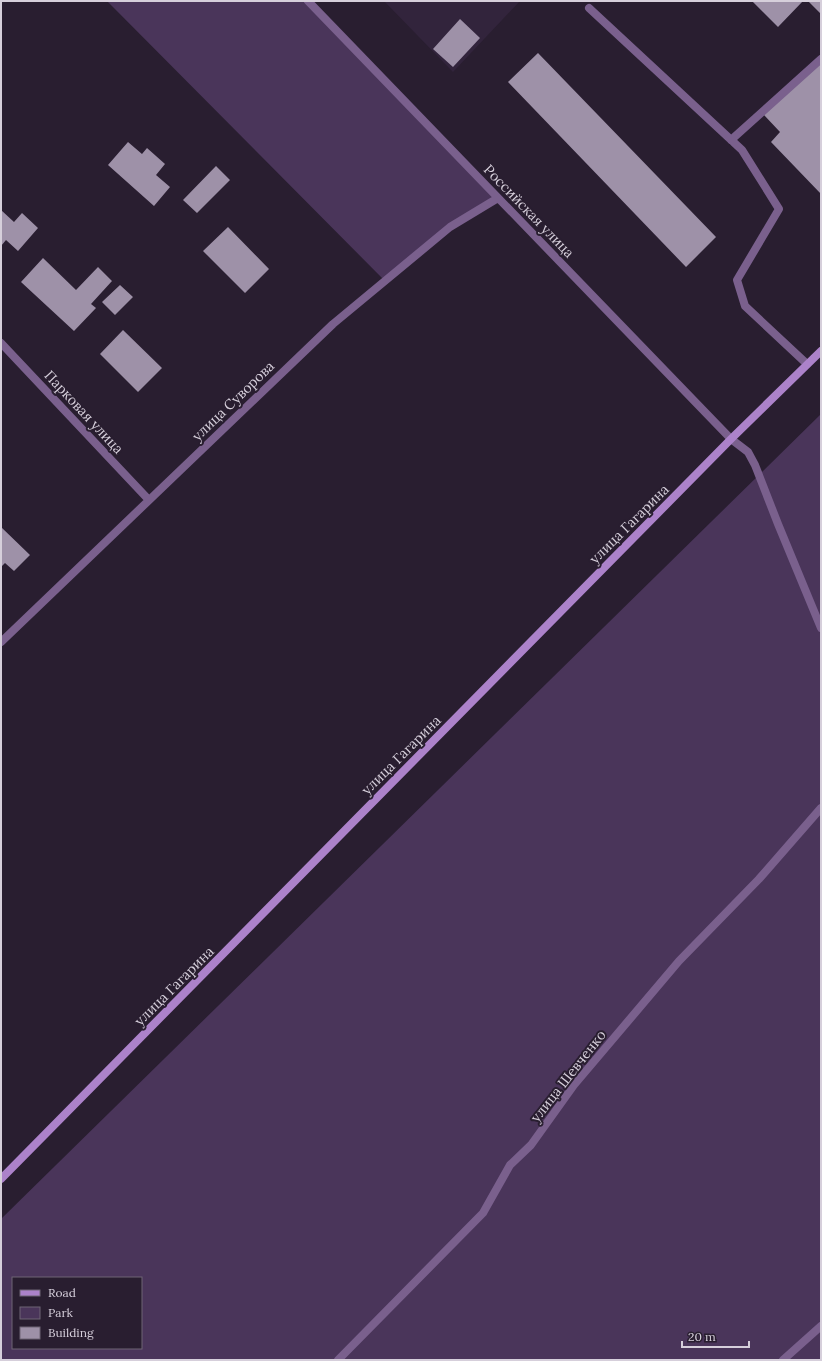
<svg xmlns="http://www.w3.org/2000/svg" width="822" height="1361" viewBox="0 0 822 1361" font-family="Lora,serif">
<style>
.built{fill:#32243c}
.green{fill:#4a355a;fill-rule:evenodd}
.building{fill:#9e91a8}
.lines{fill:none;stroke-linecap:round;stroke-linejoin:round}
.lane{stroke:#7a608d;stroke-width:8}
.street{stroke:#7a608d;stroke-width:8}
.secondary{stroke:#ac82ca;stroke-width:8}
.labels{text-anchor:middle;dominant-baseline:central;stroke-width:4;stroke-linejoin:round;paint-order:stroke}
.street-label{font-size:14px;fill:#d6cfdb;stroke:#291e30}
</style>
<rect width="100%" height="100%" fill="#291e30"/>
<path class="built" d="M384,1H520L453,72Z"/>
<path class="green" d="M107,1H308L498,198L450,228L384,280Z
M821,414V1360H1V1219ZM13,1278H141V1348H13Z"/>
<path class="building" d="M752,1H803L778,27Z
M808,1H821V14Z
M460,19L480,38L453,67L433,49Z
M538,53L716,237L686,267L508,82Z
M821,60V194L771,142L780,132L764,115Z
M128,142L142,154L147,148L165,164L156,175L170,187L154,206L108,165Z
M216,166L230,180L197,213L183,200Z
M1,210L14,222L22,213L38,228L18,251L6,240L1,246Z
M228,227L269,269L245,293L203,251Z
M43,258L76,290L98,267L112,281L91,304L96,308L74,331L21,282Z
M120,285L133,297L115,315L102,302Z
M123,330L162,368L138,392L100,354Z
M1,527L30,555L14,571L5,563L1,567Z"/>
<g class="lines">
<path class="lane" d="M589,8L742,150L779,209L737,280L745,306L807,364
M731,140L821,59
M731,439L748,452L755,465L778,524L821,628"/>
<path class="street" d="M308,1L731,439
M1,343L148,499
M1,642L333,324L450,227L498,198
M338,1360L483,1213L510,1165L531,1145L574,1085L679,961L759,879L821,808
M783,1360L821,1326"/>
<path class="secondary" d="M1,1179L731,439L821,351"/>
</g>
<g class="labels">
<g class="street-label">
<text transform="translate(529 211) rotate(46)">Российская улица</text>
<text transform="translate(233 401) rotate(-44)">улица Суворова</text>
<text transform="translate(84 412) rotate(47)">Парковая улица</text>
<text transform="translate(629 524) rotate(-45)">улица Гагарина</text>
<text transform="translate(401 755) rotate(-45)">улица Гагарина</text>
<text transform="translate(174 986) rotate(-45)">улица Гагарина</text>
<text transform="translate(568 1076) rotate(-52)">улица Шевченко</text>
</g>
</g>
<rect width="822" height="1361" fill="none" stroke="#d6cfdb" stroke-width="4"/>
<rect x="12" y="1277" width="130" height="72" fill="#291e30" stroke="#6e6574"/>
<rect x="20" y="1290" width="20" height="6" fill="#ac82ca" stroke="#6e6574"/>
<text x="48" y="1297" font-size="12" fill="#d6cfdb">Road</text>
<rect x="20" y="1307" width="20" height="12" fill="#4a355a" stroke="#6e6574"/>
<text x="48" y="1317" font-size="12" fill="#d6cfdb">Park</text>
<rect x="20" y="1327" width="20" height="12" fill="#9e91a8" stroke="#6e6574"/>
<text x="48" y="1337" font-size="12" fill="#d6cfdb">Building</text>
<path d="M682 1341v6h67v-6" fill="none" stroke="#d6cfdb" stroke-width="2"/>
<text x="688" y="1341" font-size="12" fill="#d6cfdb" stroke="#291e30" stroke-width="3" paint-order="stroke">20 m</text>
</svg>
